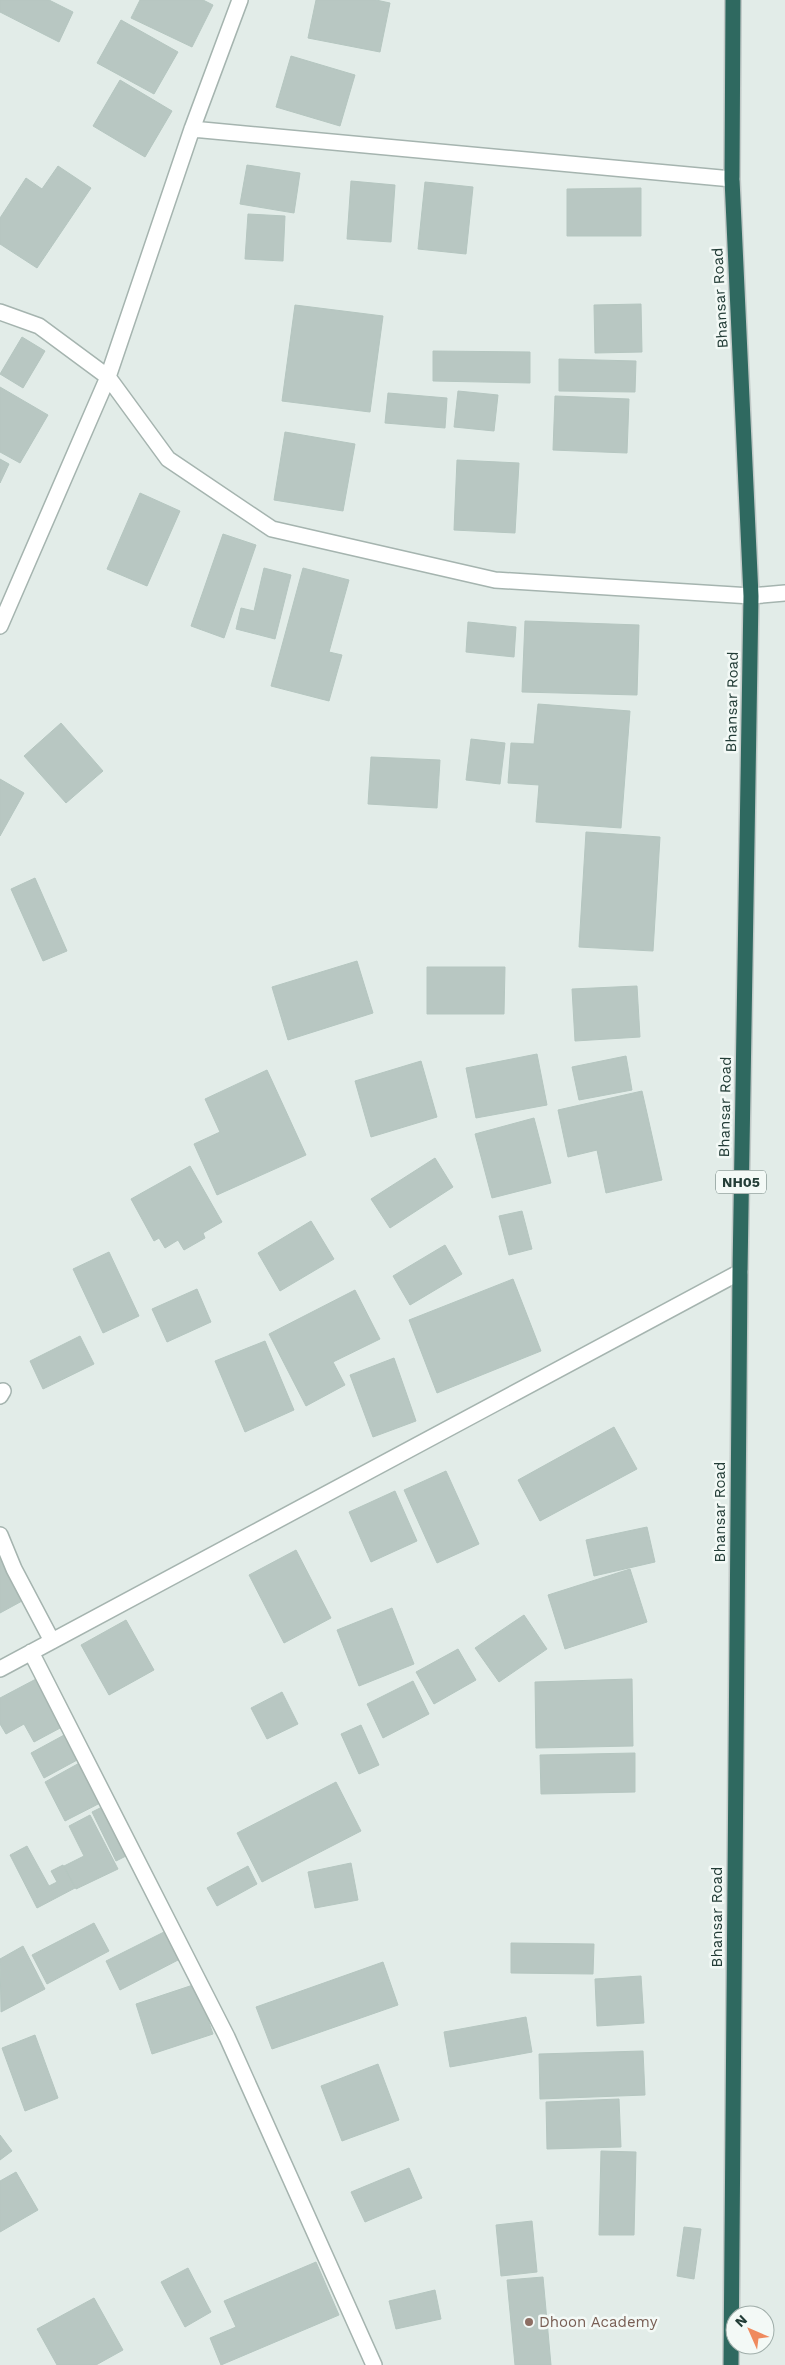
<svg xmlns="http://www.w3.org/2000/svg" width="785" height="2365" viewBox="0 0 785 2365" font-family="'Work Sans',sans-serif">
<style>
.building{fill:#b8c7c2;stroke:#b5c6c0}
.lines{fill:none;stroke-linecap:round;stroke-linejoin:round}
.minor-casing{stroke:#a5b4af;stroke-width:18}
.highway-casing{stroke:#c1c9c7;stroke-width:18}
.minor{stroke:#fff;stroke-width:15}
.highway{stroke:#2f6960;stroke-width:15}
.education-dot{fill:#8d6e63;stroke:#f3f9f6;stroke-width:2}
.labels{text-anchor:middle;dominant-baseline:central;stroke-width:5;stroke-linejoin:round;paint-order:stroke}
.shield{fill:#f3f9f6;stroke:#617570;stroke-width:1}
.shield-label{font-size:14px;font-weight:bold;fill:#233d37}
.street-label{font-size:15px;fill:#233d37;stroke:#f3f9f6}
.education-label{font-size:15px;fill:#785e54;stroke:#f3f9f6;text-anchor:start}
</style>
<rect width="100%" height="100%" fill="#e2ece8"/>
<path class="building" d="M0,0H49L73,12L59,42L0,12Z
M140,0H203L213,5L192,47L131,18Z
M316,0H376L390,3L380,52L308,38Z
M121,20L178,52L154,94L97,63Z
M291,56L355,75L340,126L276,107Z
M120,80L172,111L145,157L93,126Z
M247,165L300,173L294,213L240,204Z
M58,166L91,188L37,268L0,244V218L26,178L42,189Z
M351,181L395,185L391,242L347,239Z
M425,182L473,187L466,254L418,249Z
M641,188V236H567V189Z
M248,214L285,216L283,261L245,259Z
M641,304L642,352L595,353L594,305Z
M295,305L383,316L370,412L282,401Z
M22,337L45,351L23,388L0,374Z
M433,351L530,352V383L433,381Z
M559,359L636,361L635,392L559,391Z
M0,387L48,415L20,463L0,452Z
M458,391L498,395L494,431L454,427Z
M388,393L447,398L445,428L385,423Z
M555,396L629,399L627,453L553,450Z
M285,432L355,444L343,511L274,500Z
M0,459L9,464L0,483Z
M457,460L519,463L515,533L454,530Z
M140,493L180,511L147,586L107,569Z
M223,534L256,545L224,638L191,626Z
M264,568L291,575L275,639L236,629L241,608L254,611Z
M303,568L349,580L329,652L342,655L329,701L271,686Z
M525,621L639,625L637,695L522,692Z
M468,622L516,627L514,657L466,652Z
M538,704L630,711L621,828L536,822L539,785L508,783L511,743L534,744Z
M61,723L103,771L66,803L24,756Z
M471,739L505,743L500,784L466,780Z
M371,757L440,760L437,808L368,804Z
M0,779L24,793L0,836Z
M586,832L660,837L653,951L579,947Z
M35,878L67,951L43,961L11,889Z
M357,961L373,1013L288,1040L272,987Z
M427,967H505L504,1014H427Z
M637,986L640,1037L575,1041L572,989Z
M537,1054L547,1105L476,1118L466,1068Z
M626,1056L632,1090L579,1100L572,1067Z
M421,1061L437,1117L371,1137L355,1081Z
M267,1070L306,1155L217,1195L194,1144L220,1132L205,1099Z
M642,1091L662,1180L606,1193L597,1150L568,1157L558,1110Z
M534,1118L551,1183L492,1198L475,1134Z
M435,1158L453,1187L390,1228L371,1199Z
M190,1166L222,1222L203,1233L205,1238L184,1250L178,1240L165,1248L159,1238L154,1241L131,1199Z
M522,1211L532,1249L509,1255L499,1216Z
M311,1221L334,1259L280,1291L258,1253Z
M445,1245L462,1274L410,1305L393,1276Z
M109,1252L139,1316L103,1333L73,1269Z
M513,1279L541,1351L437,1393L409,1320Z
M197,1289L211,1322L167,1342L152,1309Z
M355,1290L380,1339L333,1362L345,1385L306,1406L269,1334Z
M80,1336L94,1364L43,1389L30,1361Z
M265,1341L294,1410L245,1432L215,1361Z
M394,1358L416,1421L373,1437L350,1375Z
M614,1427L637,1469L540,1521L518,1480Z
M446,1471L479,1544L437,1563L404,1490Z
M395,1491L417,1541L371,1562L349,1512Z
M647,1527L655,1562L594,1576L586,1540Z
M296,1550L331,1618L284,1643L249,1575Z
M0,1558L22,1601L0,1613Z
M630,1569L647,1622L565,1649L548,1595Z
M392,1608L414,1664L359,1686L337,1630Z
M524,1615L547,1649L499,1682L475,1648Z
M126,1620L154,1670L109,1695L81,1645Z
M458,1649L476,1680L434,1704L416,1672Z
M36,1679L62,1727L34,1742L24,1724L6,1734L0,1724V1698Z
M632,1679L633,1746L536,1748L535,1682Z
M413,1681L429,1714L383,1738L367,1704Z
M282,1692L298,1724L267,1739L251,1708Z
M361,1725L379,1765L359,1774L341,1734Z
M66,1734L79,1759L44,1778L31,1753Z
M635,1753V1792L541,1794L540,1755Z
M83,1761L104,1801L65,1821L45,1782Z
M336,1782L361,1831L262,1882L237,1833Z
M104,1806L128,1855L116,1861L92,1812Z
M90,1815L118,1869L76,1889L64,1866L84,1856L69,1826Z
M27,1846L49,1886L57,1882L51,1871L63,1865L75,1888L37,1908L10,1855Z
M351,1863L358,1900L315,1908L308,1872Z
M248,1866L257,1884L217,1906L207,1888Z
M94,1923L109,1951L47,1984L32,1955Z
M166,1931L180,1959L120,1990L106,1961Z
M511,1943L594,1944L593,1974L511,1973Z
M23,1946L45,1989L1,2012L0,1959Z
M383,1962L398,2005L272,2049L256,2007Z
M641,1976L644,2023L597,2026L595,1979Z
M196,1984L213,2034L152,2054L136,2004Z
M526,2017L532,2052L450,2067L444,2032Z
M35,2035L58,2098L25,2111L2,2048Z
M643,2051L645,2095L540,2099L539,2054Z
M378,2064L399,2120L342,2141L321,2086Z
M619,2099L621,2147L547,2149L546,2102Z
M0,2135L12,2151L0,2160Z
M601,2151L636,2152L634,2235H599Z
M409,2168L422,2198L365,2222L351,2192Z
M16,2172L38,2210L0,2232V2181Z
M532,2221L537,2272L501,2276L496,2225Z
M684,2227L701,2229L694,2279L677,2276Z
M316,2262L339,2315L221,2365L210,2338L236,2327L224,2301Z
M188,2268L211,2312L185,2327L161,2282Z
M543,2277L551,2365H515L507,2280Z
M435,2290L441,2319L396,2329L389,2301Z
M94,2298L123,2350L96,2365H57L37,2329Z"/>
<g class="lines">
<defs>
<path id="minor" d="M192,129L732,179
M0,312L39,326L108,377L168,459L272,529L495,580L751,596L785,593
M0,626L108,377L192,129L240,0
M0,1396L3,1391
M0,1535L14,1569L52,1641
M31,1652L227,2037L374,2365
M0,1669L740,1272"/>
<path id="highway" d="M731,2365L740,1272L751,596L732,179L733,0"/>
</defs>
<use href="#minor" class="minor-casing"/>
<use href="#highway" class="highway-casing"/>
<use href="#minor" class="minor"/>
<use href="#highway" class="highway"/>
</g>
<circle class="education-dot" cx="529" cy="2322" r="5"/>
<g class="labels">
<rect class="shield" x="716" y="1170.5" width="50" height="23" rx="4"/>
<g class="shield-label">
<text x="741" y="1182">NH05</text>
</g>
<g class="street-label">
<text transform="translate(720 298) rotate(-93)">Bhansar Road</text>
<text transform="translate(732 702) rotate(-89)">Bhansar Road</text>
<text transform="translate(725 1107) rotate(-89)">Bhansar Road</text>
<text transform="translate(720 1512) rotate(-90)">Bhansar Road</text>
<text transform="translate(717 1917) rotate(-90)">Bhansar Road</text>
</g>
<g class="education-label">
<text x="539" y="2322">Dhoon Academy</text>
</g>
</g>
<g transform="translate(750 2330) rotate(315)"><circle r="24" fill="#f3f9f6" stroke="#a0aeaa"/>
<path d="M0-4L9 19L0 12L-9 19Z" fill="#ef8a5e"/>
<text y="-8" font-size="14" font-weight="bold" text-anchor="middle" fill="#233d37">N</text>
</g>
</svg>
